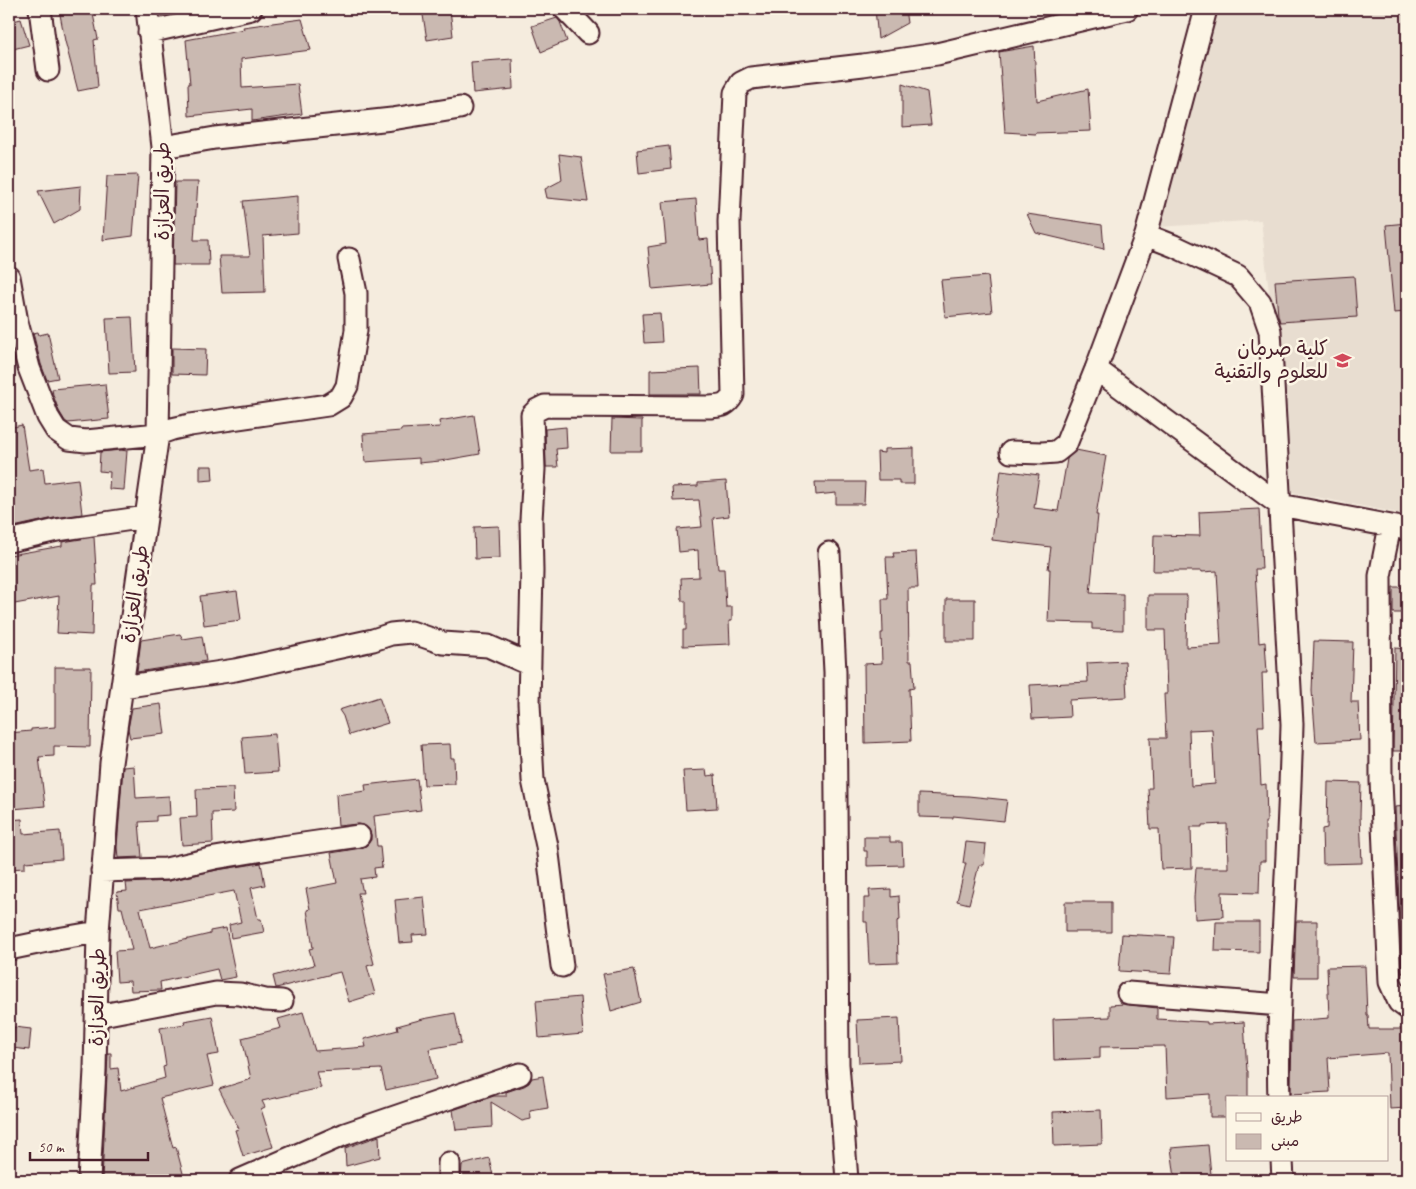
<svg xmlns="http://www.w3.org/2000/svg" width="1416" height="1189" viewBox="0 0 1416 1189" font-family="Caveat,'Playpen Sans Arabic',sans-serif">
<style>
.built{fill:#e8ddd0}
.building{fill:#cab9b1;stroke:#4a1f2b;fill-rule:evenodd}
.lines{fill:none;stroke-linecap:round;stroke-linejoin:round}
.minor-casing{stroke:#4a1f2b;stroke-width:25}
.minor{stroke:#fcf5e5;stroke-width:21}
.labels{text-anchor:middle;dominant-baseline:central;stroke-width:5;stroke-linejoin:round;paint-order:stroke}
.street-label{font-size:20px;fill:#4a1f2b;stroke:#fcf5e5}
.poi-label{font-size:20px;fill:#4a1f2b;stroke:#fcf5e5;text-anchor:end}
</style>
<rect width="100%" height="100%" fill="#f5ecde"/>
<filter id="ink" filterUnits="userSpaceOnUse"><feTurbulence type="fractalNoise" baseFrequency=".02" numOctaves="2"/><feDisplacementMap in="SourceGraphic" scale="10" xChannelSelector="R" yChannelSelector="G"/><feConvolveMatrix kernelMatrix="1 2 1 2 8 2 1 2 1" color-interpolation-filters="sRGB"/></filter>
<g filter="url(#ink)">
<path class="built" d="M1217,9H1407V515L1291,492L1261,220L1159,227Z"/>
<path class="building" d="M59,9H92L98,39L94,40L98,87L78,91L65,41Z
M422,9H450L453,36L427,40Z
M875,9H905L907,23L878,39Z
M557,18L560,22L567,41L541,52L532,26Z
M21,19L29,45L9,50V22Z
M302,19L311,50L241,59L242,88L298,84L302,114L252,121V109L189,116L188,84H190L186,40L244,29L243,27Z
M1034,46L1037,101L1088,89L1091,131L1035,133V134L1005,132L999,52Z
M512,59L513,89L473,93L471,62Z
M902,84L927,92L931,125L902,127Z
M669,146L671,169L639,173L637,150Z
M559,154L581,157L588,202L547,198L545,189L562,180Z
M138,175L133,236L103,240L107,176Z
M175,182H198L194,240H208L209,265H173Z
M81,186L80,209L54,224L38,191Z
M298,196V233L263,236L265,292L222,293L219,256H250L243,201Z
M696,199L699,240L708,239L711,284L652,289L648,247L666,244L662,202Z
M1027,214L1102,225L1104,249L1036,233Z
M1407,223V312L1394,313L1386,225Z
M988,276L992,312L945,317L941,280Z
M1354,276L1357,317L1280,322L1278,315L1275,281Z
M660,313L662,342L644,343L642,314Z
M132,317L135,372L109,373L106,318Z
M38,332L39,335L48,333L58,378L47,380L41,364L33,333Z
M172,348L206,349L205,375L172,374Z
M700,368L701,394H650V370Z
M105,384L109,419L68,423L65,421L59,411L53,395L52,389Z
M474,415L480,454L440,461L419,463V458L365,462L363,434L401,431V429L440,427L439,421Z
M612,419L642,420V451H611Z
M22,425L29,470L43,468L45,483L78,479L82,514L54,518L9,528V511L13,510L9,487V428Z
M566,427L567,448L556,449L558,467H546L545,429Z
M914,448V484H899V480H878L877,452L884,453V449Z
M121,450L127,451L124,490L109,489L110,472L99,471L100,452Z
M1076,450L1106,456L1096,515H1098L1090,593L1123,594V630L1092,629V623L1048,622L1050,569H1048L1051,547L992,540L1001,470L1039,475L1034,508L1058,511L1067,459Z
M200,466H212L213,480L200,481Z
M726,481L729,516L713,518L718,569H724L726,607H732V621H729L730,644L683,646V630H686V601H682L681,578L699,577L698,550L679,552L677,529L702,527L699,500L673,501L672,487L698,486V483Z
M815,482H865L864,504H836V493L816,495Z
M1259,509L1262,569H1255L1259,643L1265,642L1267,673H1262L1264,726H1258L1261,785L1266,784L1267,822H1265V861H1260L1259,893L1222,892L1223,917L1195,919L1194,898L1196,868H1228L1227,824L1202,825V827H1191L1192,868L1161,869L1159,829H1150L1148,788H1152L1150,738H1166L1164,694H1167L1165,630H1148V595H1187L1186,647L1221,645L1217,571L1202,572V571H1153L1154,535L1200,536L1199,512ZM1212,729L1215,784L1191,786L1189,730Z
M499,526L500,558L475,559L474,527Z
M94,537L97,585H93L92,635L57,633L59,596L9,605V569L12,568L10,555L62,546V542Z
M916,552L918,588H908L909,661H912L914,688L909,689L911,741L865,743L864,664L882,663L881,633H883L882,599H888L886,557H894L893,553Z
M1393,587H1406V613H1393Z
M237,591L241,620L204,625L200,596Z
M946,599H975V641H946Z
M180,634L183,639L202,636L206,661L137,672L141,640Z
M1314,641L1353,642L1351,702H1358L1360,740L1316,742L1312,691Z
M1395,648L1407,649V751H1393Z
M1125,661L1127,697L1069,700L1070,717L1032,719L1030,685L1088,682L1087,663Z
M55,667H91L90,747L54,746V756L39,757L45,806L13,809L9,758V733L31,731V729L55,727Z
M379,697L388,723L349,735L343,716L339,710Z
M161,704L165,734L130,738L128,729L132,708Z
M275,734L278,772L245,774L242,737Z
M450,744L451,758H454L455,784L424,785L421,745Z
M134,766L136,798L169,796L170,815L156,816V821L139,822L142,857L118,858L117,847L123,767Z
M706,770L707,776L715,775L717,808L686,810L683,771Z
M417,779L421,810L374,816L377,846H380L382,867L374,868L375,877L360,879L363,893H358L364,924L374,964L367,966L375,994L349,1002L340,972L276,988L273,976L314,965L309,949L313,948L307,910L310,909L306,889L337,883L331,853L361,848L367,845L371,840V835L369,829L364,825L357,824L338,826L336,795L366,791L365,785Z
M1328,782L1361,783L1360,816L1362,863L1323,864L1322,829L1327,828Z
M233,788L234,812L212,813L213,843L182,845L180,818L197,817L196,789Z
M919,794L968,796L1007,800L1004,821L953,816V818L919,817Z
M1407,806V973H1402L1395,807Z
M22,819L23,834L60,831L62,859L25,862V868L9,869V820Z
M864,837H890V842H902L903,865L867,866V851H864Z
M966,842L986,844L984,865H979L969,904L957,901L966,863H963Z
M261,863L265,885L251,888L258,919H261L264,932L231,938L229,925L241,922L234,891L140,909L150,948L210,934V931L226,928L236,977L220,980L217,969L160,982L161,990L131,991L130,981L117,982L115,951L132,950L122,908H119L117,892L127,891L126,883L169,881L217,870Z
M891,889V897L899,896L900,920L897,921L898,963L869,964L867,922H864V898H870L869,890Z
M424,897L428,934L412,935L413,942L399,943L395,900Z
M1065,902H1111V932H1065Z
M1296,921H1317V977H1294Z
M1216,922H1259V952L1215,951Z
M1122,934L1174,937L1171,974L1119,971Z
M1365,966L1367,1015H1368L1369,1029H1407V1108L1390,1109L1388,1053L1328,1058L1330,1092L1291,1094L1292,1021L1329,1018L1327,967Z
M634,969L641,1002L611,1011L603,974Z
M580,997L583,1034L539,1038L536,1001Z
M1124,1004L1157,1008V1019L1207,1022V1024L1244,1022L1247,1071H1248V1098H1227V1117H1210V1094L1167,1097L1165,1046L1100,1047V1058L1054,1060L1053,1019L1110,1017V1005Z
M303,1012L315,1051L366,1047L364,1039L398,1030L397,1026L423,1019L455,1013L461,1043L429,1049L436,1079L386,1090L381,1069L316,1072L321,1088L262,1101L265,1107L261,1109L273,1147L243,1156L235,1130L239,1129L219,1089L251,1079L242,1038L281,1028L278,1019Z
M212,1016L219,1054L207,1056L214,1085L160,1098L173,1148L176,1147L184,1177L173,1180H102L108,1053H111V1069L118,1068L121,1091L165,1078L163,1067L166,1066L160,1028L185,1024L184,1021Z
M899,1018L901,1061L859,1063L857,1020Z
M14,1027L31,1029L29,1050L12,1048Z
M543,1076L548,1108L530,1111L531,1119L522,1121L491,1102L492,1127L456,1130L453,1110L494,1096H506V1092L524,1086L529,1083L532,1078Z
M1101,1110L1102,1144L1054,1146L1053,1112Z
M379,1136L380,1157L346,1166L345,1148Z
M1208,1145L1211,1175L1175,1178L1171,1148Z
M489,1158L494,1180H461L462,1165Z"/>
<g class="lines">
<defs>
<path id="minor" d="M40,9L48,70
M565,9L588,33
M149,32L251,9
M163,147L215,138L392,119L460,108
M1146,235L1174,246L1238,276L1260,302L1270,331L1292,724C1290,801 1286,879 1282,957C1280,1003 1277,1051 1279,1098
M9,277L17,322L29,368L48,417L56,430L69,439L86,441L158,434L172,429L190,425L328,405L341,397L347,386L356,330V293L349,259
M1096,369L1280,505L1407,529
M1011,452L1042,453L1056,452L1066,444L1096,369L1146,235L1206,9
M1390,526L1380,576L1381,781L1390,982L1399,1002L1407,1008
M9,541L57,530L146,517
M829,553L835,672L838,1064L847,1180
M122,687L235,670L373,640L391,634L411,632L443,643L488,646L529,664
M102,871L166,869L215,858L275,848L359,836
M9,949L57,939L98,932
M562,966L547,846L533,780L529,703L532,571L531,520L534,469L532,415L537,410L545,406L709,407C721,406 726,407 733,395L729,222L735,93L741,83L751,78L863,65L937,54L1127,9
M1128,993L1280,1005
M97,1016L216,993L240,994L265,1000L282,1001
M1282,1160L1283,1180
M89,1180L95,1070L98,932L111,763L158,434L163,147L147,9
M240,1180L345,1134L520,1074
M449,1180V1163"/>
</defs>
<use href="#minor" class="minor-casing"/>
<use href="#minor" class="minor"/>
</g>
</g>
<defs>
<symbol id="university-bare" viewBox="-9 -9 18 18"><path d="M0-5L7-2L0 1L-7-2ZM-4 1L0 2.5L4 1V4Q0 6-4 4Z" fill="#d1495b" stroke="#fcf5e5" stroke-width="2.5" paint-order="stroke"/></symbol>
</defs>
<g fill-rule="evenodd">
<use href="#university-bare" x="1330" y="348" width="25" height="25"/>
</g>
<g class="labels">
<g class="street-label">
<text transform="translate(162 191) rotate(-90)">طريق العزازة</text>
<text transform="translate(135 594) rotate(-82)">طريق العزازة</text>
<text transform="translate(97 997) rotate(-89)">طريق العزازة</text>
</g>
<g class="poi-label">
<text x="1328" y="348">كلية صرمان<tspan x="1328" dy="23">للعلوم والتقنية</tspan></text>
</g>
</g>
<rect width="1416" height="1189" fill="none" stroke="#fcf5e5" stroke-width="30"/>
<rect x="15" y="15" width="1386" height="1159" fill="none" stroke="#4a1f2b" stroke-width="2" filter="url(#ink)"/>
<rect x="1226" y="1096" width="162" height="65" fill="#fcf5e5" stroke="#b59f9b"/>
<rect x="1236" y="1113" width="25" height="8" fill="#fcf5e5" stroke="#b59f9b"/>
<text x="1271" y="1122" font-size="15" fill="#4a1f2b">طريق</text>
<rect x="1236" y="1134" width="25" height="15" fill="#cab9b1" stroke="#b59f9b"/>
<text x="1271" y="1146" font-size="15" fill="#4a1f2b">مبنى</text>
<path d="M30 1152v8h118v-8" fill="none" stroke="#4a1f2b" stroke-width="2.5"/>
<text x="38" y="1152" font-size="15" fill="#4a1f2b" stroke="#fcf5e5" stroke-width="4" paint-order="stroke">50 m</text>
</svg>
